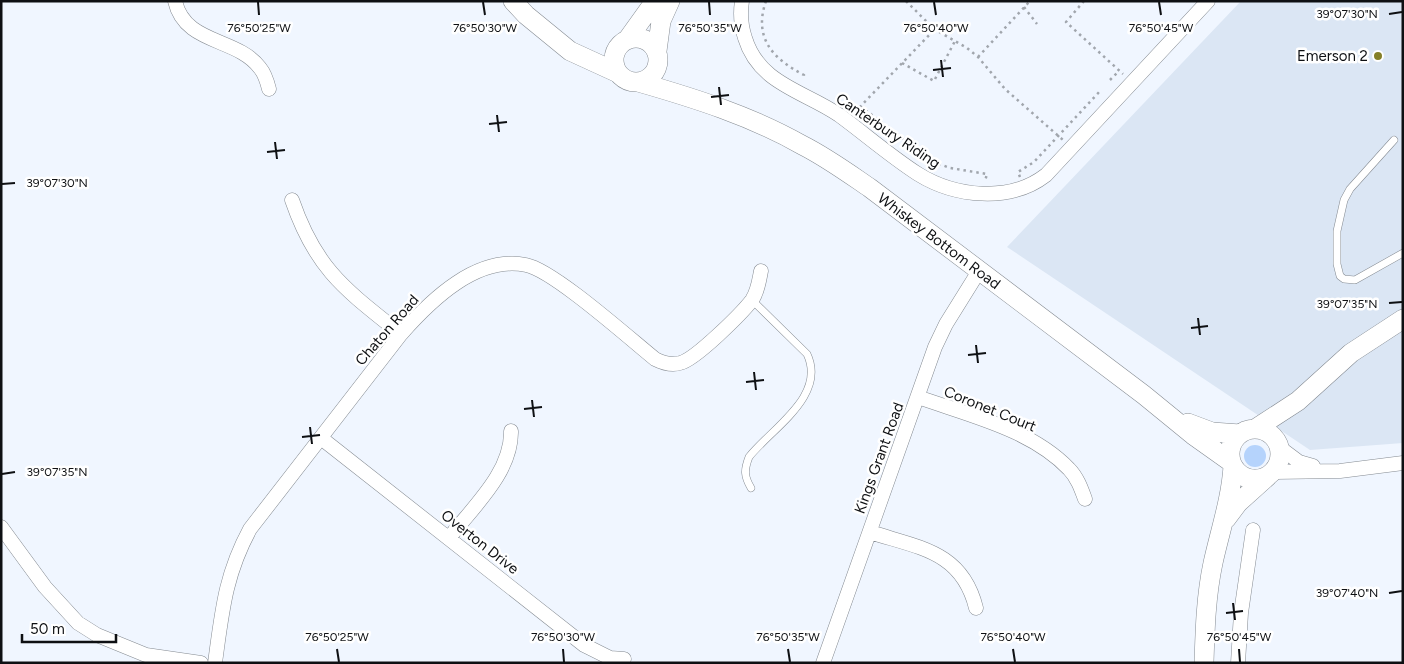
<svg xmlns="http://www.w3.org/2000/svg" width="1404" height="664" viewBox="0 0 1404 664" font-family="Figtree,sans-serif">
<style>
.built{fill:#dbe6f4}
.green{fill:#b5d3fc}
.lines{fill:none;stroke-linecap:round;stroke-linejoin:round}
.lane-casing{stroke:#848a91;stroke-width:8}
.street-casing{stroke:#848a91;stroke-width:15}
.secondary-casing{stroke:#848a91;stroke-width:20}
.path{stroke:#a1a6ad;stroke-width:2.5;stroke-dasharray:2.5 4;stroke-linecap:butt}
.lane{stroke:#fff;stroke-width:7}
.street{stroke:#fff;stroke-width:14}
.secondary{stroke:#fff;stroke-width:19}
.ticks{fill:none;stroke:#0e1013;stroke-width:2}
.poi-dot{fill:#847f27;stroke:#fff;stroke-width:2}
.labels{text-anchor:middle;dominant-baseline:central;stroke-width:5;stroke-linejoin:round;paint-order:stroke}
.poi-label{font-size:15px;fill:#0e1013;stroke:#fff;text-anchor:end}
.street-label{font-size:15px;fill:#0e1013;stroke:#fff}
.ticks-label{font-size:12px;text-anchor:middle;fill:#0e1013;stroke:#fff;stroke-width:5;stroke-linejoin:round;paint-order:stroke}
</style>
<rect width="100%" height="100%" fill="#f0f6ff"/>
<path class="built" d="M1241,1H1403V443L1310,450L1007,247Z"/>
<path class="green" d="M1244 456a11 11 0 1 1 22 0a11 11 0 1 1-22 0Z"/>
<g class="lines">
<defs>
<path id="lane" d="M1394,140L1350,189L1344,200L1337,231V264L1340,276L1344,279L1355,280L1403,253
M751,488C744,476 744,470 749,457C772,428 827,396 807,354L752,300"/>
<path id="street" d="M175,1C185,45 237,37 260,68C265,74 267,81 269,89
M742,1C740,14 741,26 745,38C759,84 804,91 839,115C865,134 890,156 918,174C955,197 1010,203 1046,175L1208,1
M292,200C316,270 346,290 401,334
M918,397C968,415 1031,429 1069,469C1077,477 1081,488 1085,499
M321,438L584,645L610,658L624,659
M1279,447L1299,462L1313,466
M1274,472L1340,471L1403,463
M1,527L45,587L78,623L97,635L146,655L201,663
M870,532C919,548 962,551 976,608
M449,538C473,507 512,472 511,431
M215,663C222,612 225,575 250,529L401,334C431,300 477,255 526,265C553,270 629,338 655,359C663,363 671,366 680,363C695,360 742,313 752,300C758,291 759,281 761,271
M823,663L935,347L946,324L979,271
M1238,663L1241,613L1253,530"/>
<path id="secondary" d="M513,1L526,15L570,51L618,73
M614 60a22 22 0 1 1 44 0a22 22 0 1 1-44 0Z
M627,40L655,1
M657,51L661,21L670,1
M638,82C694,98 751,116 802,145C826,157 848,173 870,188L1144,395L1193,435L1231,462
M1188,423L1212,432L1240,434
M1230 454a25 25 0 1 1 50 0a25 25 0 1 1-50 0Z
M1255,429L1298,401L1351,353L1403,319
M1226,519L1238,503L1268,476
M1204,663C1205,629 1206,596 1213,563C1220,531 1231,499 1233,466"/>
</defs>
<use href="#lane" class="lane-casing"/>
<use href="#street" class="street-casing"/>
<use href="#secondary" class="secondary-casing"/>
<path class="path" d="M766,1C753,38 773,59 804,75L802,79
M906,1L934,29L967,48L978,57L1005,89L1063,140
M1084,1L1066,22L1123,74
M1024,7L1037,24
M978,57L1030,1
M902,63L934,81L955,41
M1110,80L1119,71
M860,106L934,162L950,168L987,174L985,181
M855,112L934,30
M1020,177L1018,172L1034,162L1101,90"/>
<use href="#lane" class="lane"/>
<use href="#street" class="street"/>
<use href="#secondary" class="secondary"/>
</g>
<path class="ticks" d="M258,2L259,15M483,2L485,15M709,2L710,15M934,2L936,15M1159,2L1161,15M1389,14L1402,12M941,60L943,77M933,70L951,68M719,87L721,105M711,97L729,95M497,115L499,132M489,124L507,122M275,142L277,159M267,152L285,150M2,184L15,183M1389,303L1402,302M1198,318L1200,335M1191,328L1208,326M976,345L978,363M968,355L986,353M754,372L756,390M746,382L764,380M532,400L534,417M524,409L542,407M310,427L312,444M302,437L320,435M2,474L15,472M1389,593L1402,591M1233,603L1235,620M1226,613L1243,611M337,649L339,662M563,649L564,662M788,649L790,662M1013,649L1015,662M1239,649L1240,662"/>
<circle class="poi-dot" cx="1378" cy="56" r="5"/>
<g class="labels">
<g class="poi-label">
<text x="1368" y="56">Emerson 2</text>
</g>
<g class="street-label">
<text transform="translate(888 131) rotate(34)">Canterbury Riding</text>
<text transform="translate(939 241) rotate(37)">Whiskey Bottom Road</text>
<text transform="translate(387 330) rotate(-49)">Chaton Road</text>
<text transform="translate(990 409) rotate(22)">Coronet Court</text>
<text transform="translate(879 458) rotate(-70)">Kings Grant Road</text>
<text transform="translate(480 542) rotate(38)">Overton Drive</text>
</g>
</g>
<g class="ticks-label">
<text x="1347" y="18">39°07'30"N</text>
<text x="259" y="32">76°50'25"W</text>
<text x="485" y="32">76°50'30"W</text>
<text x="710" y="32">76°50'35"W</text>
<text x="936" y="32">76°50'40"W</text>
<text x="1161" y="32">76°50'45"W</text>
<text x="57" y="187">39°07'30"N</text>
<text x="1347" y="308">39°07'35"N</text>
<text x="57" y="476">39°07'35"N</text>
<text x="1347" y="597">39°07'40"N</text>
<text x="337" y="641">76°50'25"W</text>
<text x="563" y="641">76°50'30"W</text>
<text x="788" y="641">76°50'35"W</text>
<text x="1013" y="641">76°50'40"W</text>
<text x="1239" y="641">76°50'45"W</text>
</g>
<rect width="1404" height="664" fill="none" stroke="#0e1013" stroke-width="5"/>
<path d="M22 634v8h94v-8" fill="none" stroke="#0e1013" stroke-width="2.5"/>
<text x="30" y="634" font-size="15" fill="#0e1013" stroke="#ffffff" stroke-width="4" paint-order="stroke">50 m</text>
</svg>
